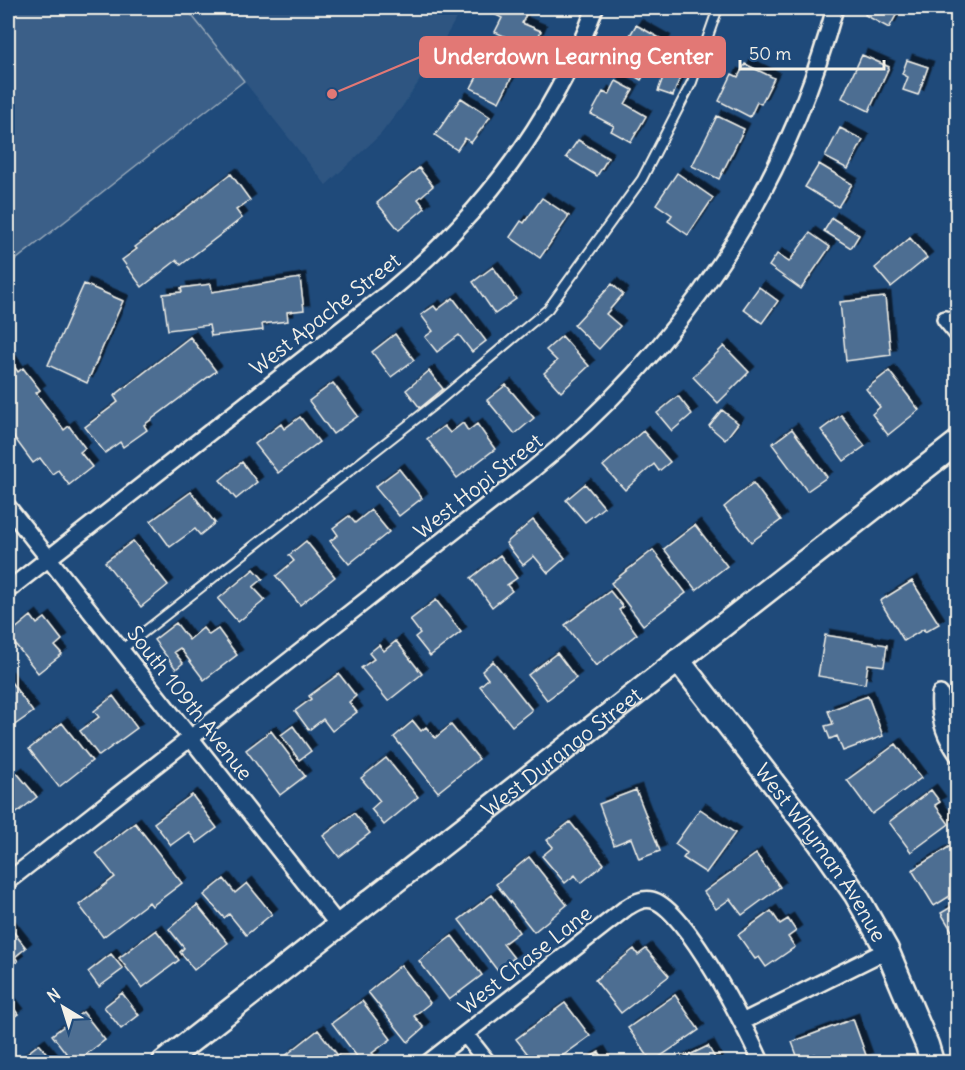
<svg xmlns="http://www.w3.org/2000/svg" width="965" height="1070" viewBox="0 0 965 1070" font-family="Delius,sans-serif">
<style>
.built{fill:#2d5581}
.green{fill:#3a5f88;stroke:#97a8b8;stroke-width:1.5}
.building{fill:#4d6e92;stroke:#f4f1e8;stroke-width:1.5;filter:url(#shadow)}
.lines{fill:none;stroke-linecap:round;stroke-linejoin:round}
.lane-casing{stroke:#f4f1e8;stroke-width:12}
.street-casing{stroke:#f4f1e8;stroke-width:20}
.secondary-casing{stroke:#f4f1e8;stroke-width:27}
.lane{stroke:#1f4a7a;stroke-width:8}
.street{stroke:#1f4a7a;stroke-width:15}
.secondary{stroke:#1f4a7a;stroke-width:22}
.labels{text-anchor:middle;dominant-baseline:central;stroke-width:5;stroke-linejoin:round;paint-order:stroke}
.street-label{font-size:21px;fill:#f4f1e8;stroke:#1f4a7a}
.leader{fill:none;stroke:#e27875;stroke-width:2}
.callout-dot{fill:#e27875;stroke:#1f4a7a;stroke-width:2}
.callout{fill:#e27875;stroke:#e27875;stroke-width:2}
.callout-label{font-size:22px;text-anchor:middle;font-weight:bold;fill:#fff}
</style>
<defs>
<filter id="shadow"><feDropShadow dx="5.5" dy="-5.5" stdDeviation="0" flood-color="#0009"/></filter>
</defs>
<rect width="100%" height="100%" fill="#1f4a7a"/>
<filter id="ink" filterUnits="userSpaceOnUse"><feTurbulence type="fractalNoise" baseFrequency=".0167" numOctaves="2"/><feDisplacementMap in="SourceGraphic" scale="12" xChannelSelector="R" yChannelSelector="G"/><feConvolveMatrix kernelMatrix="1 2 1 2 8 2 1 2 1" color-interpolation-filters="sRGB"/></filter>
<g filter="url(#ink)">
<path class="built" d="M186,8H462L428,68L402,107L380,135L326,185Z"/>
<path class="green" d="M8,8H186L244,81L8,266Z"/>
<path class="building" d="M492,8H529L522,23L541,31L533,49L495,32L502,18L490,12Z
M868,8H900L889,28L865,15Z
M636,25L665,41L641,80L613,64Z
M494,45L521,59L499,102L471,88Z
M862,55L889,67L869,111L842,98Z
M907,60L928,67L918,95L903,90L908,77L902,74Z
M669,61L684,67L673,96L658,91Z
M745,64L774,78L761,104L757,102L750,117L719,101L732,74L738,77Z
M616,81L633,90L625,104L646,116L631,142L611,131L614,126L591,114L603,92L609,95Z
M461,98L490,117L471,143L465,138L457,150L435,135Z
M717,116L744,129L719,179L692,166Z
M840,128L863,140L848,169L825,157Z
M578,140L608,158L597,176L566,157Z
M819,164L852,184L838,207L805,187Z
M419,168L433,186L418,199L425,208L399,230L377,203Z
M677,173L713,198L688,235L668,221L672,215L656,204Z
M231,174L250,200L236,210L242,218L181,265L177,260L142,287L122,260L137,249L135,247Z
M542,198L569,216L540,258L510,237L521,221L524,223Z
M832,218L859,235L851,248L824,231Z
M810,233L830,247L801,289L769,266L777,254L789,262Z
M910,238L927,258L891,287L875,268Z
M493,267L516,299L495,314L473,282Z
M300,278L304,310L287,312L288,321L262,324L263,330L211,336L209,325L168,330L163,294L182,292L181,288L211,284L212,292Z
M84,284L123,301L87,383L48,365Z
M612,284L623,294L606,314L620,326L599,349L574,325Z
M759,287L778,301L762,323L743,309Z
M885,297L891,355L846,361L840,302Z
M453,298L486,341L472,352L459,335L437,352L425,337L433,331L421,315L434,306L437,310Z
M395,334L414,360L391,377L372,352Z
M562,336L589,366L561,392L544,373L557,361L546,350Z
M190,337L216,371L144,425L147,430L123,447L120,442L105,453L85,427L118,402L114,396Z
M724,346L749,372L718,403L693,377Z
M8,358L18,372L23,368L40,390L36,393L64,430L69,426L85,448L80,452L92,467L69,485L58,470L52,474L40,458L33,463L8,429Z
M429,371L443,389L420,408L406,390Z
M889,371L919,410L888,435L872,414L880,407L866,389Z
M333,383L358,416L333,434L309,401Z
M506,385L534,418L515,434L487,400Z
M678,396L692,414L672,431L657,413Z
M722,410L738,423L725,440L709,426Z
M841,415L865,446L844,461L821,430Z
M300,417L319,442L278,473L255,444L281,424L284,429Z
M463,423L468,431L477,424L495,449L457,478L427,439L444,426L450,433Z
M792,429L827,477L807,491L772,444Z
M643,431L670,462L659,471L654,464L625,490L603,466Z
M242,462L257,482L236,499L220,480Z
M399,469L422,498L399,516L375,487Z
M753,483L781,520L751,542L724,507Z
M585,484L604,507L585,522L566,500Z
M191,492L215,523L200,535L195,529L170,547L151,521Z
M371,510L389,532L349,564L330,541L338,535L333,528L349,516L355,523Z
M533,520L565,558L548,573L534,556L523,565L506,543Z
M695,525L727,566L696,590L664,549Z
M133,541L168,585L141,607L105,562Z
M306,541L335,577L300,605L276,576L294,561L289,555Z
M653,550L686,593L643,625L611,583Z
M500,555L517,578L507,585L512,591L492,607L471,578Z
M254,569L263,579L253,587L265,600L238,622L218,599Z
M912,581L939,624L925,632L924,629L904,641L880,601Z
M610,591L623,607L619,610L637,634L596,666L565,625Z
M436,600L461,632L430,656L415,637L420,633L410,620Z
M31,616L37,624L45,618L62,640L55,646L62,654L38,673L8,635Z
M176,623L189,640L203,628L209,635L218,629L237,655L204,680L180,648L174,652L183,663L176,669L154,640Z
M825,635L887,645L884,666L868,664L865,684L818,676Z
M396,641L422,674L388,701L361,668L374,659L369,653L379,645L384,651Z
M557,653L576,678L547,700L528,675Z
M493,661L532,710L512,726L480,686L488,679L482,671Z
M339,674L356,696L349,702L357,712L332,731L323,719L309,730L295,711L311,699L309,696Z
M8,678L33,712L9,729L8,727Z
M113,696L137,728L99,756L80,731L99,717L94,711Z
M868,696L883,736L843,751L837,736L830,739L825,726L833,724L828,711Z
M413,721L421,731L426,727L435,738L451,725L479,759L438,792L394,737Z
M62,723L92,761L59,787L29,749Z
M293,726L311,751L299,760L281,735Z
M271,731L305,776L280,795L246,750Z
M896,744L921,778L872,814L847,780Z
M386,758L418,797L384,825L371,809L380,801L361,778Z
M17,773L37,797L9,819L8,817V780Z
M636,790L660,851L639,859L631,838L614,845L599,804Z
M931,790L940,802L935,805L949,824L911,852L889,822Z
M192,795L217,828L197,843L189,832L171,845L154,823Z
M700,809L735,833L706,873L683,858L687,853L675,844Z
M354,813L370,833L339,857L323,836Z
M570,822L604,864L581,883L575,875L565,883L542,856L553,847L547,840Z
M135,823L182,883L152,906L149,902L103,937L79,905L115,877L96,853Z
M952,845L958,853V891L934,906L912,870Z
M756,854L780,887L742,915L730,899L716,909L704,892Z
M529,857L567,905L534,932L496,884Z
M224,879L235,893L247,883L272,914L246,935L229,914L224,918L204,895Z
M492,895L519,932L503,944L514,958L497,970L459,920Z
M958,903V941L941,913Z
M197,905L228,943L194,970L180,952L184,948L169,929Z
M771,911L780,924L788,919L796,931L788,937L795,947L766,967L759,957L755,959L738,935Z
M8,925L26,948L15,957L18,961L8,969Z
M156,930L179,960L142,988L119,958Z
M452,936L482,975L449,1000L419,961Z
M634,949L638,955L646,949L669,976L621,1013L595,980Z
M111,954L123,969L99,987L88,972Z
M401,965L430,1003L414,1016L424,1028L408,1042L368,992Z
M122,993L139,1015L121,1029L104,1007Z
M675,995L699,1030L652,1062L628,1028Z
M8,1001L18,1014L8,1021Z
M362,1001L391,1039L372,1053L375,1056L367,1062H361L332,1023Z
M565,1003L590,1036L554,1062H534L516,1039Z
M83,1012L105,1040L76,1062H73L52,1035Z
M853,1019L867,1058L856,1062H818L815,1054L799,1061L792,1042Z
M318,1030L343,1062H290L285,1056Z
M39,1044L54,1062H16Z
M708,1046L717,1062H675Z
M599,1052L605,1062H582Z"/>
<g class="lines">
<defs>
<path id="lane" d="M121,650L440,400L548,309L642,179L692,82L718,8"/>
<path id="street" d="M945,319L958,335
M8,507L339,926
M8,590L388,293C481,216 553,121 595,8
M940,694C938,717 944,736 958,755
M8,881L531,471C681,350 784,194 835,8
M742,1022L887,950
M465,1034L487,1062
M429,1062L626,908C634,903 642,898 652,900C685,907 747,1030 761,1062"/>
<g id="secondary">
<path id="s1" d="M678,660L819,842L856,895L887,950L927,1045L932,1062"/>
<path id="s2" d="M164,1062L958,442"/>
</g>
</defs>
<use href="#lane" class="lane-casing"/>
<use href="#street" class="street-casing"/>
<use href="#secondary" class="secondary-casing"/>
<use href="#lane" class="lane"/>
<use href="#street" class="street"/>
<use href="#secondary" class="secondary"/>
</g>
</g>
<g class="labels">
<g class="street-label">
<text transform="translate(325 314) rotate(-38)">West Apache Street</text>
<text transform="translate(478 486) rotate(-38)">West Hopi Street</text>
<text transform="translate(190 703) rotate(52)">South 109th Avenue</text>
<text stroke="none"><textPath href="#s2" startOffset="504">West Durango Street</textPath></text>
<text stroke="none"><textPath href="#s1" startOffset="240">West Whyman Avenue</textPath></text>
<text transform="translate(525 960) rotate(-38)">West Chase Lane</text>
</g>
</g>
<path class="leader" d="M332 94L420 57"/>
<circle class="callout-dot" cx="332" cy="94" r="6"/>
<rect class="callout" x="420" y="37" width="305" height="40" rx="6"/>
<g class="callout-label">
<text x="573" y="64">Underdown Learning Center</text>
</g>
<rect width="965" height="1070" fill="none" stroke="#1f4a7a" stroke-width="30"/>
<rect x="15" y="15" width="935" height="1040" fill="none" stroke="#f4f1e8" stroke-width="2" filter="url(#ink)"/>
<g transform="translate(63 1007) rotate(322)" stroke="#1f4a7a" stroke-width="4.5" paint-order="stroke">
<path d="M0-4.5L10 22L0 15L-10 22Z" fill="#f4f1e8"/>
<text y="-9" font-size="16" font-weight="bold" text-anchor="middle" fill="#f4f1e8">N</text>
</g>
<path d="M740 60v9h144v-9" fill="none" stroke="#f4f1e8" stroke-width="3"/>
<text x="749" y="60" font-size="18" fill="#f4f1e8" stroke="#1f4a7a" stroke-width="4.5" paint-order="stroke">50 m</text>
</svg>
